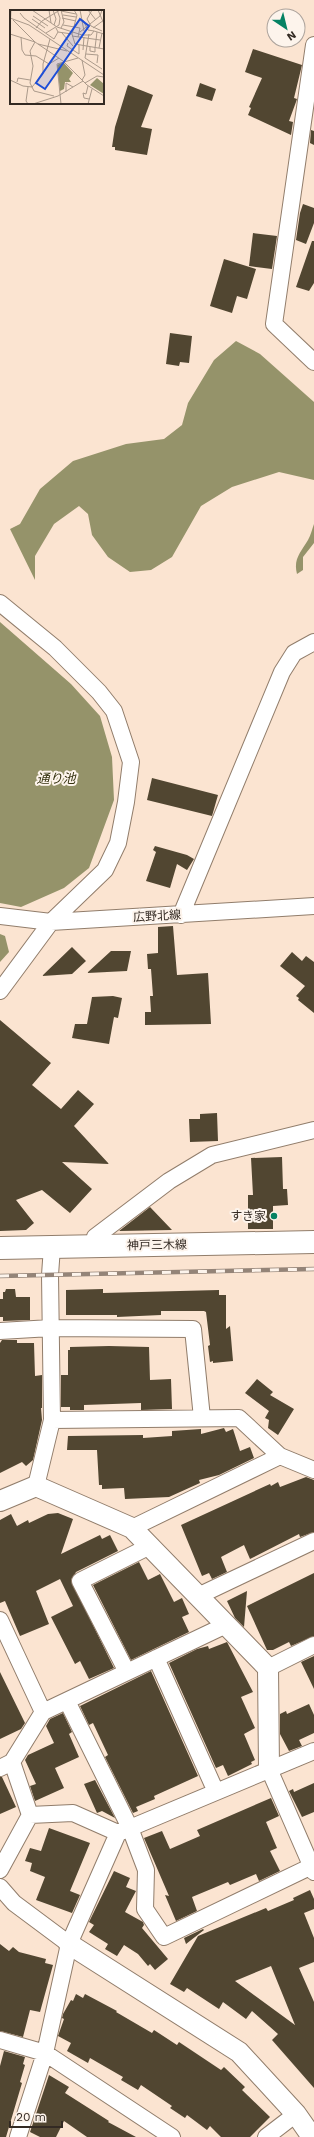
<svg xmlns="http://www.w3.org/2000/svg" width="314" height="2137" viewBox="0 0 314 2137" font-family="'Work Sans','Noto Sans JP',sans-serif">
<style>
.water{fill:#95936a}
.building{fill:#514631;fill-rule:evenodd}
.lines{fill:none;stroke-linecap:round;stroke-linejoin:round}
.minor-casing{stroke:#917d6b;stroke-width:18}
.tertiary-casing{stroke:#917d6b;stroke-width:22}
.primary-casing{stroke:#917d6b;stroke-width:24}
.minor{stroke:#fff;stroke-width:16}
.tertiary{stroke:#fff;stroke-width:20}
.primary{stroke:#fff;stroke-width:22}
.rail-casing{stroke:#948478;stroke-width:4.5}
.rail{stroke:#fdf4ec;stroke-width:3;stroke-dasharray:9;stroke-linecap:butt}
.poi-dot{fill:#058263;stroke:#fdf4ec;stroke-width:1.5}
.labels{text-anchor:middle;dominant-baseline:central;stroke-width:4;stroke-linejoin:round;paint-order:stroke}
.street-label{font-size:12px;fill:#332a23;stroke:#fdf4ec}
.poi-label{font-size:12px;fill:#332a23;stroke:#fdf4ec;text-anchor:end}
.water-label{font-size:13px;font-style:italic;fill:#34310f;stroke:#fdf4ec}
.inset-road{fill:none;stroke:#ab9a8b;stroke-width:1}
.view{fill:#1d4ed8;fill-opacity:0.15;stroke:#1d4ed8;stroke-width:2}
.inset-edge{fill:none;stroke:#332a23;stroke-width:2}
</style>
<rect width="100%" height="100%" fill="#fbe4d1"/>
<path class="water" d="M236,341L260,354L314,402V480L279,472L232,487L201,506L172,557L151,570L130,572L108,557L92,535L88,514L79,506L54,524L35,556V580L10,529L20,524L40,489L73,461L126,444L164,439L182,425L188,403L214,360Z
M314,524V543L303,557V570L297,574C293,559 301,552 308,540C311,535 312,529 314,524Z
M0,622L71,684L100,716L112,757L114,800L89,868L64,888L21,907L0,903Z
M0,934L5,936L9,952L0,962Z"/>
<path class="building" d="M253,49L302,65L294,98L297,99L296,102L289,121L293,122L291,135L248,115L251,108L249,107L262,78L245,72Z
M200,83L216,89L212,101L196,96Z
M128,85L153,95L141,127L152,129L147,155L115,150V147H112L115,127Z
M311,130L314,131V145L310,143Z
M303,204L314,208V223L306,244L296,240L300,213Z
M253,233L277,236L272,269L249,266Z
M312,241H314V283L309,291L296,287Z
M224,259L256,269L247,299L237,296L232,313L210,306Z
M170,333L192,336L189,363L180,362L179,366L166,364Z
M152,778L218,795L212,816L147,800Z
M155,846L187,855L194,859L187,870L177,864L170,888L146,881L156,852L153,850Z
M173,926L177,975L208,973L211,1024L145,1025V1012H151L150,996H153L151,969H148L147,954L158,953V927Z
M72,947L86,961L72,974L42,976Z
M111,951H131L127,971L87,973Z
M292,952L302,961L306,956L314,962V1013L298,1000L299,998L296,996L305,986L280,966Z
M113,996L122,998L118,1018L114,1017L109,1044L72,1038L75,1024H87L92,997Z
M0,1020L51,1063L32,1085L61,1109L78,1090L94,1104L74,1126L109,1164L62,1162L92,1189L70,1213L42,1190L16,1200L34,1223L26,1230L0,1231Z
M217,1113L218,1141L190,1142L189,1119H200V1114Z
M282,1157L283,1189H287L288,1205L273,1206V1229H248V1195H253L251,1158Z
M150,1207L172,1230L118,1231H119Z
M6,1289H15L16,1297H30V1320L3,1321V1317H0V1299H3V1292H5Z
M103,1289V1293L219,1290V1295H226V1329L230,1326L233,1361L213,1363V1361L210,1362L208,1346L210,1345L206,1312L204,1311H161V1315L117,1317V1315H66V1290Z
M2,1340H17V1343H34L35,1376L42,1375V1408H41L42,1420L33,1460L26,1466L22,1462L0,1473V1343Z
M109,1346L149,1347L150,1380L171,1379L172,1409L141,1410V1403L84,1405V1410H70V1407H61V1375H68V1350H70V1347Z
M257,1379L273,1392L270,1395L294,1409L278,1435L268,1428L269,1420L265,1418L269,1411L245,1393Z
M224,1428L226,1432L233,1429L240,1451L250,1447L254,1458L219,1475L199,1480L200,1483L169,1497L125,1499L124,1488L102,1489V1485H99L97,1450H67L68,1436L143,1435V1438L172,1436V1431L201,1429V1434Z
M306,1477L314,1480V1532L300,1537L299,1534L250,1559L244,1545L221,1557L227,1572L212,1579L209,1573L202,1576L181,1525L270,1484L271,1486L278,1482L280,1487Z
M58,1513L73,1519L61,1554L100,1535L102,1539L110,1535L118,1551L76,1572L71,1580L114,1668L89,1679L80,1661L75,1664L51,1617L73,1606L60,1579L36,1591L49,1624L20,1636L5,1601L0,1603V1520L11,1514L17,1526L28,1520L29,1523L48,1514Z
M139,1562L148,1580L160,1574L174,1602L182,1598L189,1614L182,1617L189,1632L131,1660L93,1585Z
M314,1573V1636L291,1646L289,1642L273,1650H267L247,1606Z
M247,1591L244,1627L235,1618L227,1601Z
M227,1642L253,1692L241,1697L255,1728L244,1734L255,1760L251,1762L252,1764L228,1776L223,1765L216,1768L169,1663L197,1649L208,1646L209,1649Z
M314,1656V1689L301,1662Z
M151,1671L198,1776L154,1796L155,1799L136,1807L138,1811L133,1813L105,1757L108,1755L93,1723L89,1725L80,1706Z
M0,1672L25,1723L21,1729L0,1739Z
M309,1704L314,1715V1733L299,1740L302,1746L289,1751L280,1734V1714L286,1711L287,1714Z
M63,1713L72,1732L69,1734L79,1757L55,1768L64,1788L35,1801L30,1786L36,1784L25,1760L28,1755L54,1743L46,1726L50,1719Z
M0,1777H2L16,1807L0,1814Z
M95,1780L115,1818L102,1811L97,1813L84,1784Z
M314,1783V1812L302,1817L289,1791L293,1789L294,1792Z
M271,1798L279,1816L266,1822L277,1848L270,1851L280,1871L259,1881L256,1874L230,1885L228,1882L192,1897L197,1911L176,1921L165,1895L169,1896L144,1838L162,1831L170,1849L200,1836L197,1830Z
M49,1828L90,1843L70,1891L80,1895L72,1913L36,1900L45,1877L30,1871L32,1863L25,1861L30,1848L41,1851Z
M114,1871L130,1878L126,1887L136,1891L125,1912L143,1922L144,1925L142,1928L168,1959L155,1970L150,1964L148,1966L138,1954L124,1945L117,1956L105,1949L108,1944L89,1932L94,1925L89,1922Z
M310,1890L314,1899V1909L304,1913L314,1938V1962L299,1968L314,2002V2088L272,2040L278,2034L252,2011L246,2019L223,2002L219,2009L187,1988L184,1992L170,1984L198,1936L266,1908L268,1911L294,1900L293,1898ZM271,1966L295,2025L235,1981Z
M203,1929L204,1930L186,1944L184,1938Z
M0,1944L9,1951L13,1947L19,1952L46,1959L45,1963L53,1965L40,2012L30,2010L23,2037L0,2031Z
M76,1994L83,1998L85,1994L117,2011L116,2012L152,2033L154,2030L177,2045L179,2042L221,2070L224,2067L245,2087L242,2090L270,2117L250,2137H221L210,2126L207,2130L187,2115L185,2118L170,2108L172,2106L141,2085L138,2090L121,2080L123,2077L90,2058L88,2063L67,2051L71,2043L58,2036L64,2019L62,2018L63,2014L71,2000L73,2001Z
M4,2051L25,2057L23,2064L25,2065L20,2082L22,2083L6,2137H0V2066Z
M49,2075L69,2087L65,2093L109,2121L108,2122L136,2137H87L64,2121L56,2137H40L30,2132Z"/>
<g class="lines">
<defs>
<path id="minor" d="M314,45L274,324L314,362
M0,603L55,648L99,692L114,711L131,762L126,802L118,843L105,870L51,922L0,991
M181,915L282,672L294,653L314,642
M0,916L51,922L314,906
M95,1247V1237L169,1181L212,1155L314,1130
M0,1331L51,1328L193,1329L202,1418
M52,1420L239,1418L280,1456L314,1470
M36,1486L52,1420L50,1275L52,1247
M132,1528L280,1456
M198,1596L314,1541
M0,1620L43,1712
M156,1658L216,1792
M268,1668L314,1645
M127,1672L80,1581L150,1546
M67,1701L130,1828L146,1870L145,1909L164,1937L314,1865
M12,1762L30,1815
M0,1768L12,1762L43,1712L226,1625
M269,1769L314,1872
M0,1870L30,1815L73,1813L118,1833L314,1751
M0,1887L14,1903L69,1944
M0,2040L45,2053L172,2137
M18,2137L45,2053L69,1944L118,1833
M266,2137L296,2114"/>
<path id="tertiary" d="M0,1501L36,1486L132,1528L268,1668L269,1769
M69,1944L239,2052L296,2114L312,2137"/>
<path id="primary" d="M0,1248L314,1242"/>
</defs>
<use href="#minor" class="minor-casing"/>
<use href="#tertiary" class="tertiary-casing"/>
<use href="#primary" class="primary-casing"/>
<use href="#minor" class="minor"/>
<use href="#tertiary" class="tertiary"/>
<use href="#primary" class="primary"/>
<defs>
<path id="rail" d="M0,1276L314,1269"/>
</defs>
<use href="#rail" class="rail-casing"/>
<use href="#rail" class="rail"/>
</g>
<circle class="poi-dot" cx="274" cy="1216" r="4"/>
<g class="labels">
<g class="street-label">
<text transform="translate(157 916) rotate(-3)">広野北線</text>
<text transform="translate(157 1245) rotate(-1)">神戸三木線</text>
</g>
<g class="poi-label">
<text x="266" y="1216">すき家</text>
</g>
<g class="water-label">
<text x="56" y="778">通り池</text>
</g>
</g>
<g transform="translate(10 10)">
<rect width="94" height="94" fill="#fbe4d1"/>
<path d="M53,52L63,63L59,69L61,72H55L54,79L50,81L47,55ZM87,68L94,74V84L80,75Z" fill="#95936a"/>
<path class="inset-road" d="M13,0H22L47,17L72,25H81L84,21L94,24M39,0L41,13M43,0L46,9L44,15M64,0L67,5L62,24L65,34L94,39M70,0L74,21M78,0L86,10M82,0L77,9L81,16L92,21M88,0L94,14M51,1L66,4M10,3L14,8L44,29L48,22M53,5L66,7M23,6L38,16M0,8L19,15L94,65M52,8L66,11M22,9L35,18M3,10L25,32L53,51L77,75L94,86M70,10H73L78,20L84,21M53,15L70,18L68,27M26,18L32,11L50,0M46,18L48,22L62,24M51,18L54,12L51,0M83,18L94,10M0,20L1,0M70,22L90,6L92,0M36,23L49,15L50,8L47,0M52,23L63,36M0,24L25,32L20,41L23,56L20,73L24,81L44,86M79,24L75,48L92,59M62,26L90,30M11,27L12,40L15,45L26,46L39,54L49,48M58,33L57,36L69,44V35M28,34L57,41M80,37V41L85,42V38M85,38L87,22M89,38L92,23M73,40L74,27M76,44L88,45L87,53M72,50L75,65L72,70M0,70L13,76L22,77L33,64V54L40,29M7,72L8,68L20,70M75,73L87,66L94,67M78,76L76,84L73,83L74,88L79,89M18,77L16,91L18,94M56,82V73L63,77M23,94L48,86L73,71M51,94L47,54L68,48M78,94L82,79"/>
<path class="view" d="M70,9L79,16L35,79L26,73Z"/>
<rect width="94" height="94" class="inset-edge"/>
</g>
<g transform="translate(286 28) rotate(145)"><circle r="19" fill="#fdf4ec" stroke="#aca39c"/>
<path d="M0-3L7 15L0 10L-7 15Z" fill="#058263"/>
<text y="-6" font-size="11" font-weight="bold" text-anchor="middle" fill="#332a23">N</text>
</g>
<path d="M10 2121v6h52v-6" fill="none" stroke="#332a23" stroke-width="2"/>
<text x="16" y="2121" font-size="12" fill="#332a23" stroke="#fdf4ec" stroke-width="3" paint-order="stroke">20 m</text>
</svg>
